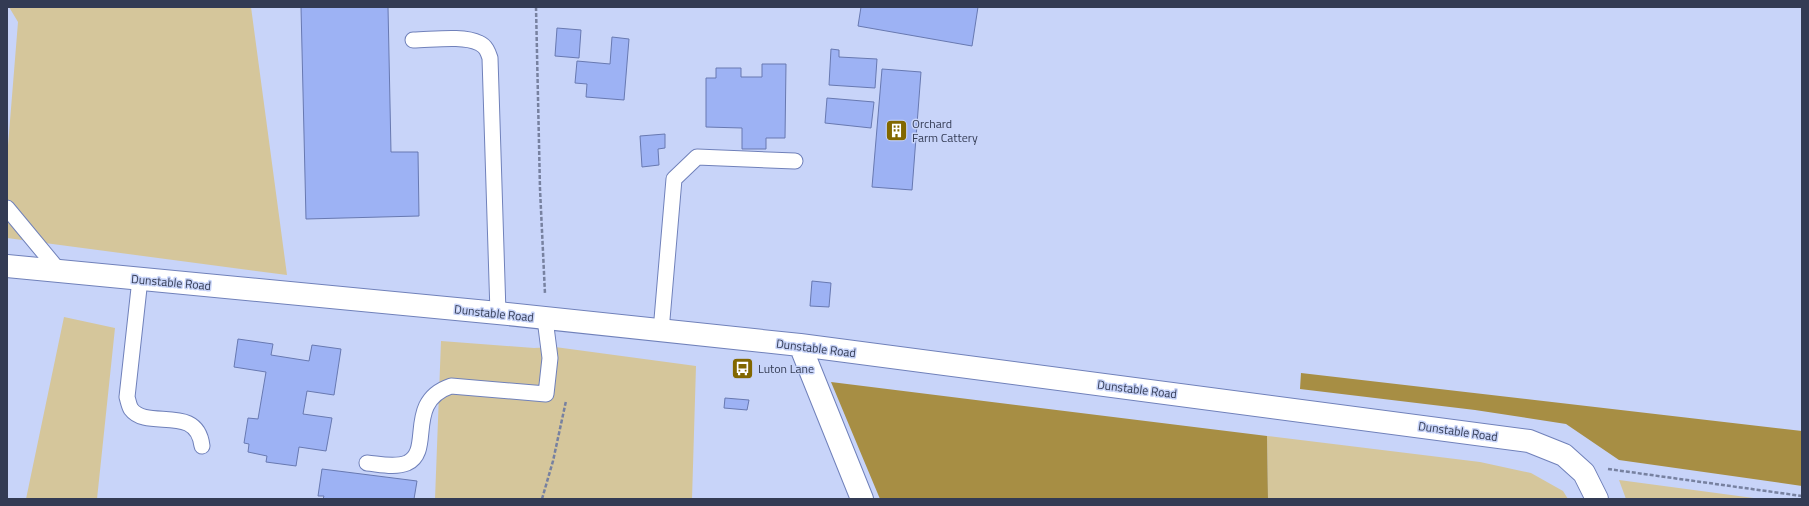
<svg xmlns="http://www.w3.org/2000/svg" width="1809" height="506" viewBox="0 0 1809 506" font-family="'Titillium Web',sans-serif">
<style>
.green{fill:#d5c69b}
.forest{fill:#a78e44}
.building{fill:#9db2f4;stroke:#6879b1}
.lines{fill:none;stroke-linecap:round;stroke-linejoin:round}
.service-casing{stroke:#7081ba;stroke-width:17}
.minor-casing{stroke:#7081ba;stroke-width:24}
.path{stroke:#7781a0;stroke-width:2.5;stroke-dasharray:4 2;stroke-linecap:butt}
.service{stroke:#fff;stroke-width:15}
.minor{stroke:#fff;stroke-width:22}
.labels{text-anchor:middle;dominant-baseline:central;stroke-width:3;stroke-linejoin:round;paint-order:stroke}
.poi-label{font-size:12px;fill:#333b54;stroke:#c8d4f9;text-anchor:start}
.street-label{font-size:12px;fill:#333b54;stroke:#c8d4f9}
</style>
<rect width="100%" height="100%" fill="#c8d4f9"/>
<path class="green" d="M9,7H251L287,275L7,238V158L18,22Z
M64,317L115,328L97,499H26Z
M441,341L534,348L555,347L696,366L692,499H435Z
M1267,436L1480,462L1531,473L1563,491L1568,499H1268Z
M1619,480L1761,499H1626Z"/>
<path class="forest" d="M1301,373L1802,431V486L1619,460L1566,424L1475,410L1300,389Z
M831,382L1267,436L1268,499H880Z"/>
<path class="building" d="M301,7H388L391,152H418L419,216L306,219Z
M861,7H978L972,46L858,26Z
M557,28L581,30L579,58L555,56Z
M612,37L629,39L624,100L586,97L587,84L575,83L577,61L610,64Z
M831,49L839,50V57L877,59L875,88L829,85Z
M762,64H786L785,138H766V149H742V128L706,127V78H716V68H741V77H762Z
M882,69L921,72L912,190L872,187Z
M827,98L874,102L871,128L825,123Z
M665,134V148L658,149L659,165L642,167L640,136Z
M812,281L831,283L829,307L810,306Z
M238,339L273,344L271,355L309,361L312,345L341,349L334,395L307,391L303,414L332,418L326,451L299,447L296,466L266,462L267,456L248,452L249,444L244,443L248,418L258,419L266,372L234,367Z
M725,398L749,400L747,410L724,408Z
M322,469L417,481L414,499H323L324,496H318Z"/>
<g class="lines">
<defs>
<path id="service" d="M413,40C431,40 463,35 479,43C486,46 488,52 490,58L498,313
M7,208L60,272
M140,279L127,397C128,400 129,406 131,409C147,431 197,403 202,446
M661,331L674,179L697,157L795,161
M367,463C379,464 395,468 407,463C434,451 404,402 451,386L546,394L550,358L545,319"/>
<path id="minor" d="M7,266L498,313L800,345L1529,441L1564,455L1584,473L1597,499
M800,345L862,499"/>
</defs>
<use href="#service" class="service-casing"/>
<use href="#minor" class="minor-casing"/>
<path class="path" d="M536,7L540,189L545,294
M1608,469L1802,496
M542,499L553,461L566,401"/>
<use href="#service" class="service"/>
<use href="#minor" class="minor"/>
</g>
<defs>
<symbol id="building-square" viewBox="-11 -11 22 22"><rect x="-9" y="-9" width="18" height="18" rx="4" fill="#826700" stroke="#c8d4f9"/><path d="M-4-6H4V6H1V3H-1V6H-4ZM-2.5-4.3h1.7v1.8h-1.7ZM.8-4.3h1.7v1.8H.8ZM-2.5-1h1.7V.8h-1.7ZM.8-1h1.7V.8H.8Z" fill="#fff"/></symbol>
<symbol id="bus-square" viewBox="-11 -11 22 22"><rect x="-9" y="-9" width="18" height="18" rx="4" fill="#826700" stroke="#c8d4f9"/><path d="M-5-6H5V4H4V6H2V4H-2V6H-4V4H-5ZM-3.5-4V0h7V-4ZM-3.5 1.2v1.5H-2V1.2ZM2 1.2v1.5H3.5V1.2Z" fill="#fff"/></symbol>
</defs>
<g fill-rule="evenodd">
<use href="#building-square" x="884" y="118" width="25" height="25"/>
<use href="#bus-square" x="730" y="356" width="25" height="25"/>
</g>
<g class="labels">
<g class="poi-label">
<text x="912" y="123">Orchard<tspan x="912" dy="14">Farm Cattery</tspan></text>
<text x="758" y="368">Luton Lane</text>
</g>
<g class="street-label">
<text transform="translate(171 282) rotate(5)">Dunstable Road</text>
<text transform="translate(494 313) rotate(6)">Dunstable Road</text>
<text transform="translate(816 348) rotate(7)">Dunstable Road</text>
<text transform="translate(1137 389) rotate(7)">Dunstable Road</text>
<text transform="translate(1458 431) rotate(8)">Dunstable Road</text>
</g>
</g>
<rect width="1809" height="506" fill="none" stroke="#333b54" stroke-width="16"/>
</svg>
